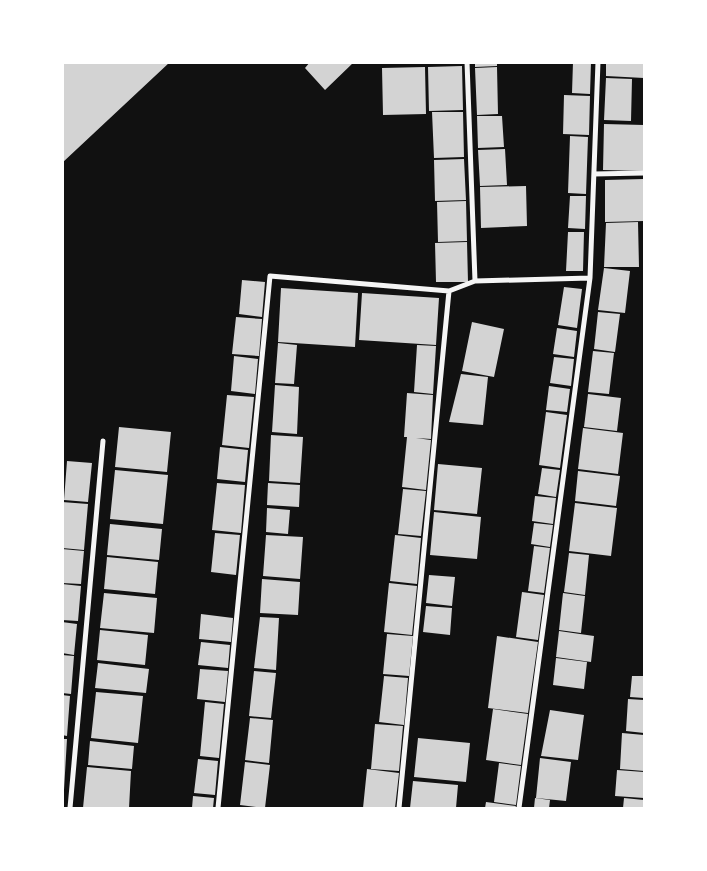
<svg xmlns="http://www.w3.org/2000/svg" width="707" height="871" viewBox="0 0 707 871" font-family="'Noto Sans',sans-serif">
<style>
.building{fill:#d3d3d3}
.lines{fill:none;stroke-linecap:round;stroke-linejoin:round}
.minor{stroke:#f5f5f5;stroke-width:5}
</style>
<rect width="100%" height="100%" fill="#111"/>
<path class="building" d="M62,62H170L62,163Z
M310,62H354L325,90L305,68Z
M475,62H497V66L475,67Z
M573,62H591L590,94L572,93Z
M606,62H644V78L606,76Z
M462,66L463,110L429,111L428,67Z
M425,67L426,114L383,115L382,68Z
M497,67L498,114L477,115L475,68Z
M606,78L632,79L631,121L604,120Z
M564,95L590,96L589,135L563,134Z
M432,112H463L464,157L434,158Z
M477,116H502L504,147L478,148Z
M604,124L644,125V171L603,170Z
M570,136L588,137L586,194L568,193Z
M505,149L507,185L480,186L478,150Z
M464,159L466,200L435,201L434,160Z
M644,179V221L605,222V180Z
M526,186L527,226L481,228L480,187Z
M570,196H586L585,229L568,228Z
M466,201L467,241L438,242L437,202Z
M638,222L639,267H604L606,223Z
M568,232H584L583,271H566Z
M467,242L468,282H436L435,243Z
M604,268L630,271L625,313L598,310Z
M242,280L265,282L262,317L239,314Z
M564,287L582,289L577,328L558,325Z
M281,288L358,293L355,347L278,342Z
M362,293L439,298L436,345L359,340Z
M598,312L620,314L615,352L594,349Z
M236,317L262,319L259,356L232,354Z
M472,322L504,329L494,377L462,371Z
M557,328L577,331L574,357L553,354Z
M278,343L297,345L294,384L275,383Z
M417,345L436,346L433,394L414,392Z
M593,351L614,353L609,394L588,392Z
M234,356L258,359L255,394L231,391Z
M554,357L574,359L571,386L550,383Z
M461,374L488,377L483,425L449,422Z
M275,385L299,387L297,434L272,432Z
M549,386L570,389L567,412L546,410Z
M407,393L433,395L431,439L416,438L431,440L426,490L402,487L407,437H404Z
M588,394L621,398L617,431L584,427Z
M227,395L254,397L249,448L222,445Z
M546,412L567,415L560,468L539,465Z
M119,427L171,432L167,472L115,467Z
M583,428L623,433L618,474L578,469Z
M271,435L303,437L300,483L269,481Z
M220,447L248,450L245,482L217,479Z
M67,461L92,463L88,502L64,500Z
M438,464L482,468L477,514L434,510Z
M542,468L560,470L556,497L538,494Z
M115,470L168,475L163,524L110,519Z
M578,471L620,476L616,506L575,501Z
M217,483L245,485L241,533L212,530Z
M268,483L300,485L299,507L267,505Z
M403,489L426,491L421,536L398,534Z
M535,496L556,498L553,524L532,521Z
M62,502L88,504L84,550L62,548Z
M575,503L617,508L611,556L569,551Z
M267,508L290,510L288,534L266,532Z
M434,512L481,517L477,559L430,555Z
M534,523L553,525L550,547L531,544Z
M110,524L162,529L159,560L107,555Z
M215,533L240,535L236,575L211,572Z
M266,535L303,537L300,579L263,576Z
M395,535L421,538L417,584L390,581Z
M534,546L550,548L544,593L528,591Z
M62,549L84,551L81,584L62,583Z
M569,553L589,555L585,595L564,592Z
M107,557L158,562L155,594L104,589Z
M429,575L455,577L452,606L426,603Z
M262,579L300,582L298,615L260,613Z
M389,583L417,586L412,635L384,632Z
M62,584L81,586L78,621L62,620Z
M522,592L544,595L538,640L516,637Z
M104,593L157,598L154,633L100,628Z
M563,593L585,596L581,633L559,630Z
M426,606L452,608L450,635L423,632Z
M201,614L233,618L231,642L199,639Z
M260,617L279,618L276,670L254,668Z
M62,622L77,624L74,655L62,653Z
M100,630L148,635L145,665L97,660Z
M559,631L594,636L591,662L556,657Z
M387,634L413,636L409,676L383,674Z
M497,636L538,642L528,713L488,708Z
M201,642L230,645L228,668L198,665Z
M62,655L74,656L71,694L62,693Z
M556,658L587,662L584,689L553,685Z
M98,663L149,669L146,693L95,688Z
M200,669L228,671L225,702L197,699Z
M254,671L276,673L271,718L249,716Z
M384,676L408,678L404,725L379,722Z
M632,676H644V698L630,697Z
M96,692L143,696L138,743L91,738Z
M62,695L70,696L67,736L62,735Z
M628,699L644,700V733L626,731Z
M205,702L224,704L219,758L200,756Z
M493,709L528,714L521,765L486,760Z
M550,710L584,715L578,760L541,756Z
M250,718L273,720L269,763L245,760Z
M375,724L403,726L399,771L371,769Z
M622,733L644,735V771L620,769Z
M418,738L470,743L466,782L414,777Z
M62,739H67L64,790L62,789Z
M90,741L134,746L132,769L88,765Z
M540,758L571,762L566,801L536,798Z
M198,759L218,761L215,795L194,793Z
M245,762L270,765L265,808L240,805Z
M499,763L521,766L516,805L494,802Z
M87,767L131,771L129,808H83Z
M367,769L399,773L395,808H363Z
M617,770L644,772V798L615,796Z
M413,781L458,785L456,808H410Z
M193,796L214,798L213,808H192Z
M535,798L550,800L549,808H534Z
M624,798L644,800V808H623Z
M486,802L516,806L515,808H485Z"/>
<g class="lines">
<path class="minor" d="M467,62L475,281
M594,174L644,173
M70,808L103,441
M218,808L270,276L449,291L475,281L590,278
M399,808L449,291
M519,808L590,278L598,62"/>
</g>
<rect width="707" height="871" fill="none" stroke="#ffffff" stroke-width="128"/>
</svg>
